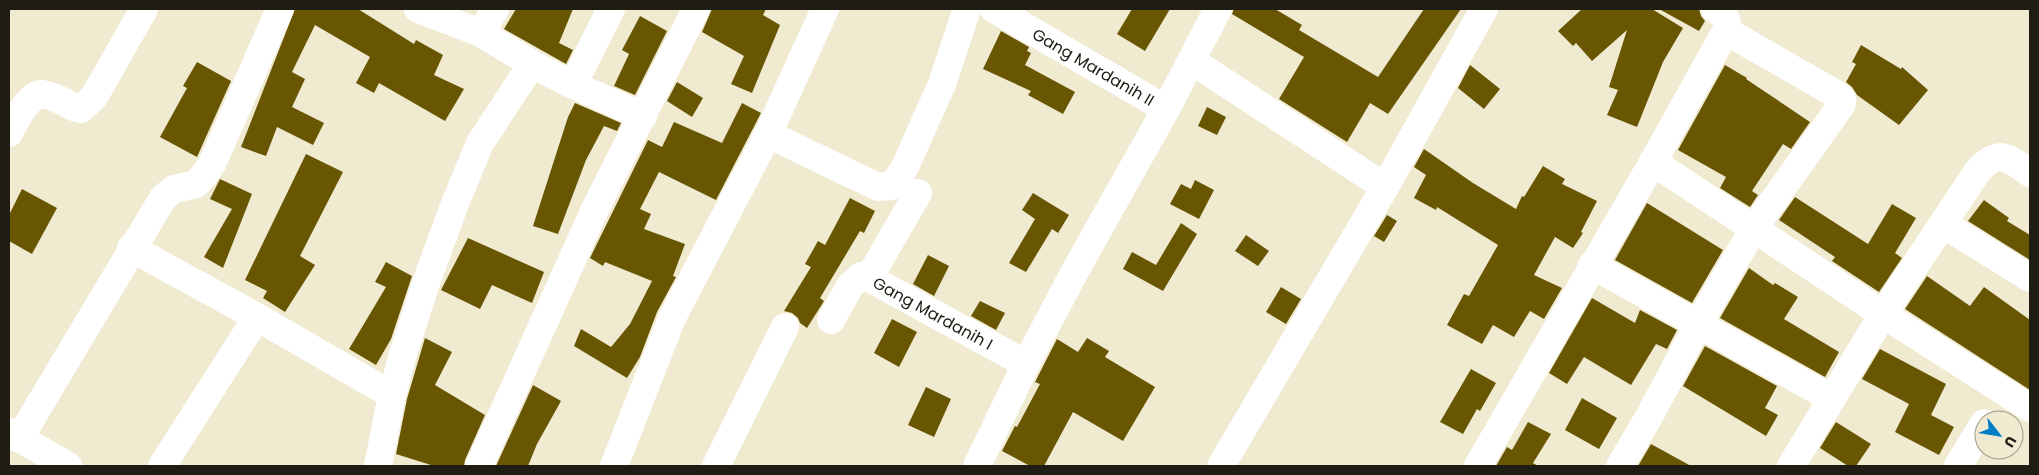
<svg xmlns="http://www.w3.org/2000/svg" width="2039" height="475" viewBox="0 0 2039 475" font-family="Poppins,sans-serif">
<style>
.building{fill:#685602}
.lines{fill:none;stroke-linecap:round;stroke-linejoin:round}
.street{stroke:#fff;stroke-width:28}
.labels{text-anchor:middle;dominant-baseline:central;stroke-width:5;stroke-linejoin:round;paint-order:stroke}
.street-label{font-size:16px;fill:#1e1c13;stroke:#f0ead1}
</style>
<rect width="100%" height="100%" fill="#f0ead1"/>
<path class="building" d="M295,9H358L414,44L416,40L443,55L434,75L464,89L445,121L379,83L374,93L356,83L370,57L315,25L292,72L305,79L292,107L324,123L313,145L277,127L266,156L241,147Z
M516,9H573L559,43L573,50L566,64L504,29Z
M712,9H766L763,15L780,25L752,93L731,84L744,56L702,32Z
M1132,9H1170L1145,51L1117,34Z
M1234,9H1275L1302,25L1299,30L1378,77L1424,9H1461L1388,114L1370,103L1347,142L1279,99L1304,57L1232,14Z
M1582,9H1652L1683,28L1663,62L1637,127L1607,115L1618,90L1609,87L1627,30L1592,61L1576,43L1573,46L1558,31Z
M1659,9H1699L1701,16L1705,21L1699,31Z
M640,16L667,31L635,95L614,86L629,54L622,50Z
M1001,31L1029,47L1027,51L1031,53L1025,65L1075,92L1063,114L1028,95L1031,91L983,69Z
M1861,45L1901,69L1902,67L1928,90L1899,125L1857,95L1852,87L1846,82L1856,64L1852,62Z
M197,62L231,81L197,157L160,137L187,88L183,86Z
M1470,65L1500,89L1484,109L1458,88Z
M1725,65L1747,78L1746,79L1810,122L1791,149L1783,144L1752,191L1758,195L1750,207L1720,188L1726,177L1678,150Z
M677,82L703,98L692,117L667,101Z
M575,103L621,123L617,131L604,126L586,160L558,234L533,226L568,117Z
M742,103L761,113L716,200L659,172L640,209L651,214L644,229L685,244L673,276L676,277L657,312L640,357L627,378L574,346L581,329L611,347L630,324L652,281L605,262L603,266L590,258L648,140L662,147L674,122L722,143Z
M1207,107L1226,117L1217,135L1198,126Z
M1424,149L1473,183L1516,209L1522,196L1524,197L1543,166L1565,179L1562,184L1597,201L1581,232L1583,233L1573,248L1555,237L1534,275L1562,288L1544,319L1530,311L1514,337L1493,325L1482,344L1447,325L1464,294L1469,296L1498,245L1437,207L1436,210L1414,198L1426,175L1414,167Z
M306,154L343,172L300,256L315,265L285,312L263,298L267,291L245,280Z
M220,179L252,194L223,268L204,257L232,209L210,199Z
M1195,180L1214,190L1199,219L1170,204L1181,184L1191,189Z
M22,189L57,208L32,254L9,241V215Z
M1033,193L1069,215L1058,233L1052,229L1026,272L1009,263L1035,219L1022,210Z
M1795,197L1868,244L1892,204L1916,218L1895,253L1902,258L1879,292L1832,261L1835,257L1779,220Z
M850,198L875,211L864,233L860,231L820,298L824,301L807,328L800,323L798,318L792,313L784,311L811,267L805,264L818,241L825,245Z
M1984,200L2009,218L2007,221L2030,235V260L1968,221Z
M1647,203L1723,250L1692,303L1615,260Z
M1387,215L1397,221L1384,242L1374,236Z
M1181,223L1197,234L1163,291L1123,269L1132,252L1156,265Z
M1246,235L1269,251L1258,266L1235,251Z
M468,238L544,272L532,303L492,285L480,309L441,290Z
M928,255L949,266L934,296L913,284Z
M386,262L412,276L391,339L376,365L349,349L386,287L375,282Z
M1749,268L1773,285L1775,283L1798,297L1784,319L1839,352L1825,377L1720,318Z
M1927,276L1970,306L1984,287L2030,320V390L1905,309Z
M1281,287L1301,299L1286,324L1266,312Z
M1592,298L1635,323L1640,310L1677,330L1667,349L1656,344L1631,385L1584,357L1567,384L1549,373Z
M980,301L1005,313L996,330L971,316Z
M892,319L917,332L899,367L874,353Z
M425,338L452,352L435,385L485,415L465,460L464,466H434L396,454L407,399Z
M1087,338L1109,351L1105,357L1155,387L1123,441L1073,412L1044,466H1030L1002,451L1015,426L1017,427L1040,384L1035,382L1057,339L1078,352Z
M1705,346L1777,386L1765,408L1778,415L1766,436L1683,386Z
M1880,349L1946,384L1931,415L1954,427L1939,455L1895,432L1909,404L1862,379Z
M1471,369L1496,383L1480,411L1477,409L1463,434L1440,422Z
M533,385L561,401L537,444L528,466H496Z
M926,387L951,399L934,437L908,425Z
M1582,398L1617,418L1599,449L1565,430Z
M1528,422L1551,434L1533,463L1538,466H1496L1507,447L1512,450Z
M1836,422L1871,444L1856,466H1848L1820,448Z
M1651,444L1691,466H1638Z"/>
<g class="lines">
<g class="street">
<path d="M418,9L481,33L532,64L573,85L643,116"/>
<path id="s1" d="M994,9L1166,109"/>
<path d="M481,33L495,9"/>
<path d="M1192,61L1385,187"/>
<path d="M573,85L611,9"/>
<path d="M9,133C15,122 28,94 42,94C53,95 66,103 76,108L81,109L94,97L144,9"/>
<path d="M768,134L878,187L892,186L904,169L942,84L967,9"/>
<path d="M1653,162L1883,314L2030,408"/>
<path d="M1943,224L2030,278"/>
<path d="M131,248L257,317L392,395"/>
<path d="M1592,265L1831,398"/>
<path d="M869,278L918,193"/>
<path id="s2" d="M831,320L850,286L861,276L869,278L1026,364"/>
<path d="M9,432L68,466"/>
<path d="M19,439L163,198L174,189L196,184L204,175L213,162L280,9"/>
<path d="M162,466L257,317"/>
<path d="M378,466L392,395L403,354L427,280L454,206L480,143L532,64"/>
<path d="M479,466L596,207L696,9"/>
<path d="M614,466L672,318L768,134L825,9"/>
<path d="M716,466L785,327"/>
<path d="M977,466L1026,364L1074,273L1166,109L1218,9"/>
<path d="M1221,466L1385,187L1484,9"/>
<path d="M1478,466L1653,162L1726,31C1729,20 1725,15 1715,9"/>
<path d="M1620,466L1650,415L1699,323L1754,228L1842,104V99L1836,94L1726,31"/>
<path d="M1791,466L1883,314L1977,172C1998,148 2007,157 2030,173"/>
<path d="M1958,466L1984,423"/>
</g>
</g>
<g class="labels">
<g class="street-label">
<text stroke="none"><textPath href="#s1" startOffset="115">Gang Mardanih II</textPath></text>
<text stroke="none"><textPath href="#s2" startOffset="135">Gang Mardanih I</textPath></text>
</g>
</g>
<rect width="2039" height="475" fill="none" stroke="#1e1c13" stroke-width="20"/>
<g transform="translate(1999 435) rotate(121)"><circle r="24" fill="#f0ead1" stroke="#9c9885"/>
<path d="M0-4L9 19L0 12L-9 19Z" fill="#007dc5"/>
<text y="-8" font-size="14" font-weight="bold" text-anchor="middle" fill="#1e1c13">U</text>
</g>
</svg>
